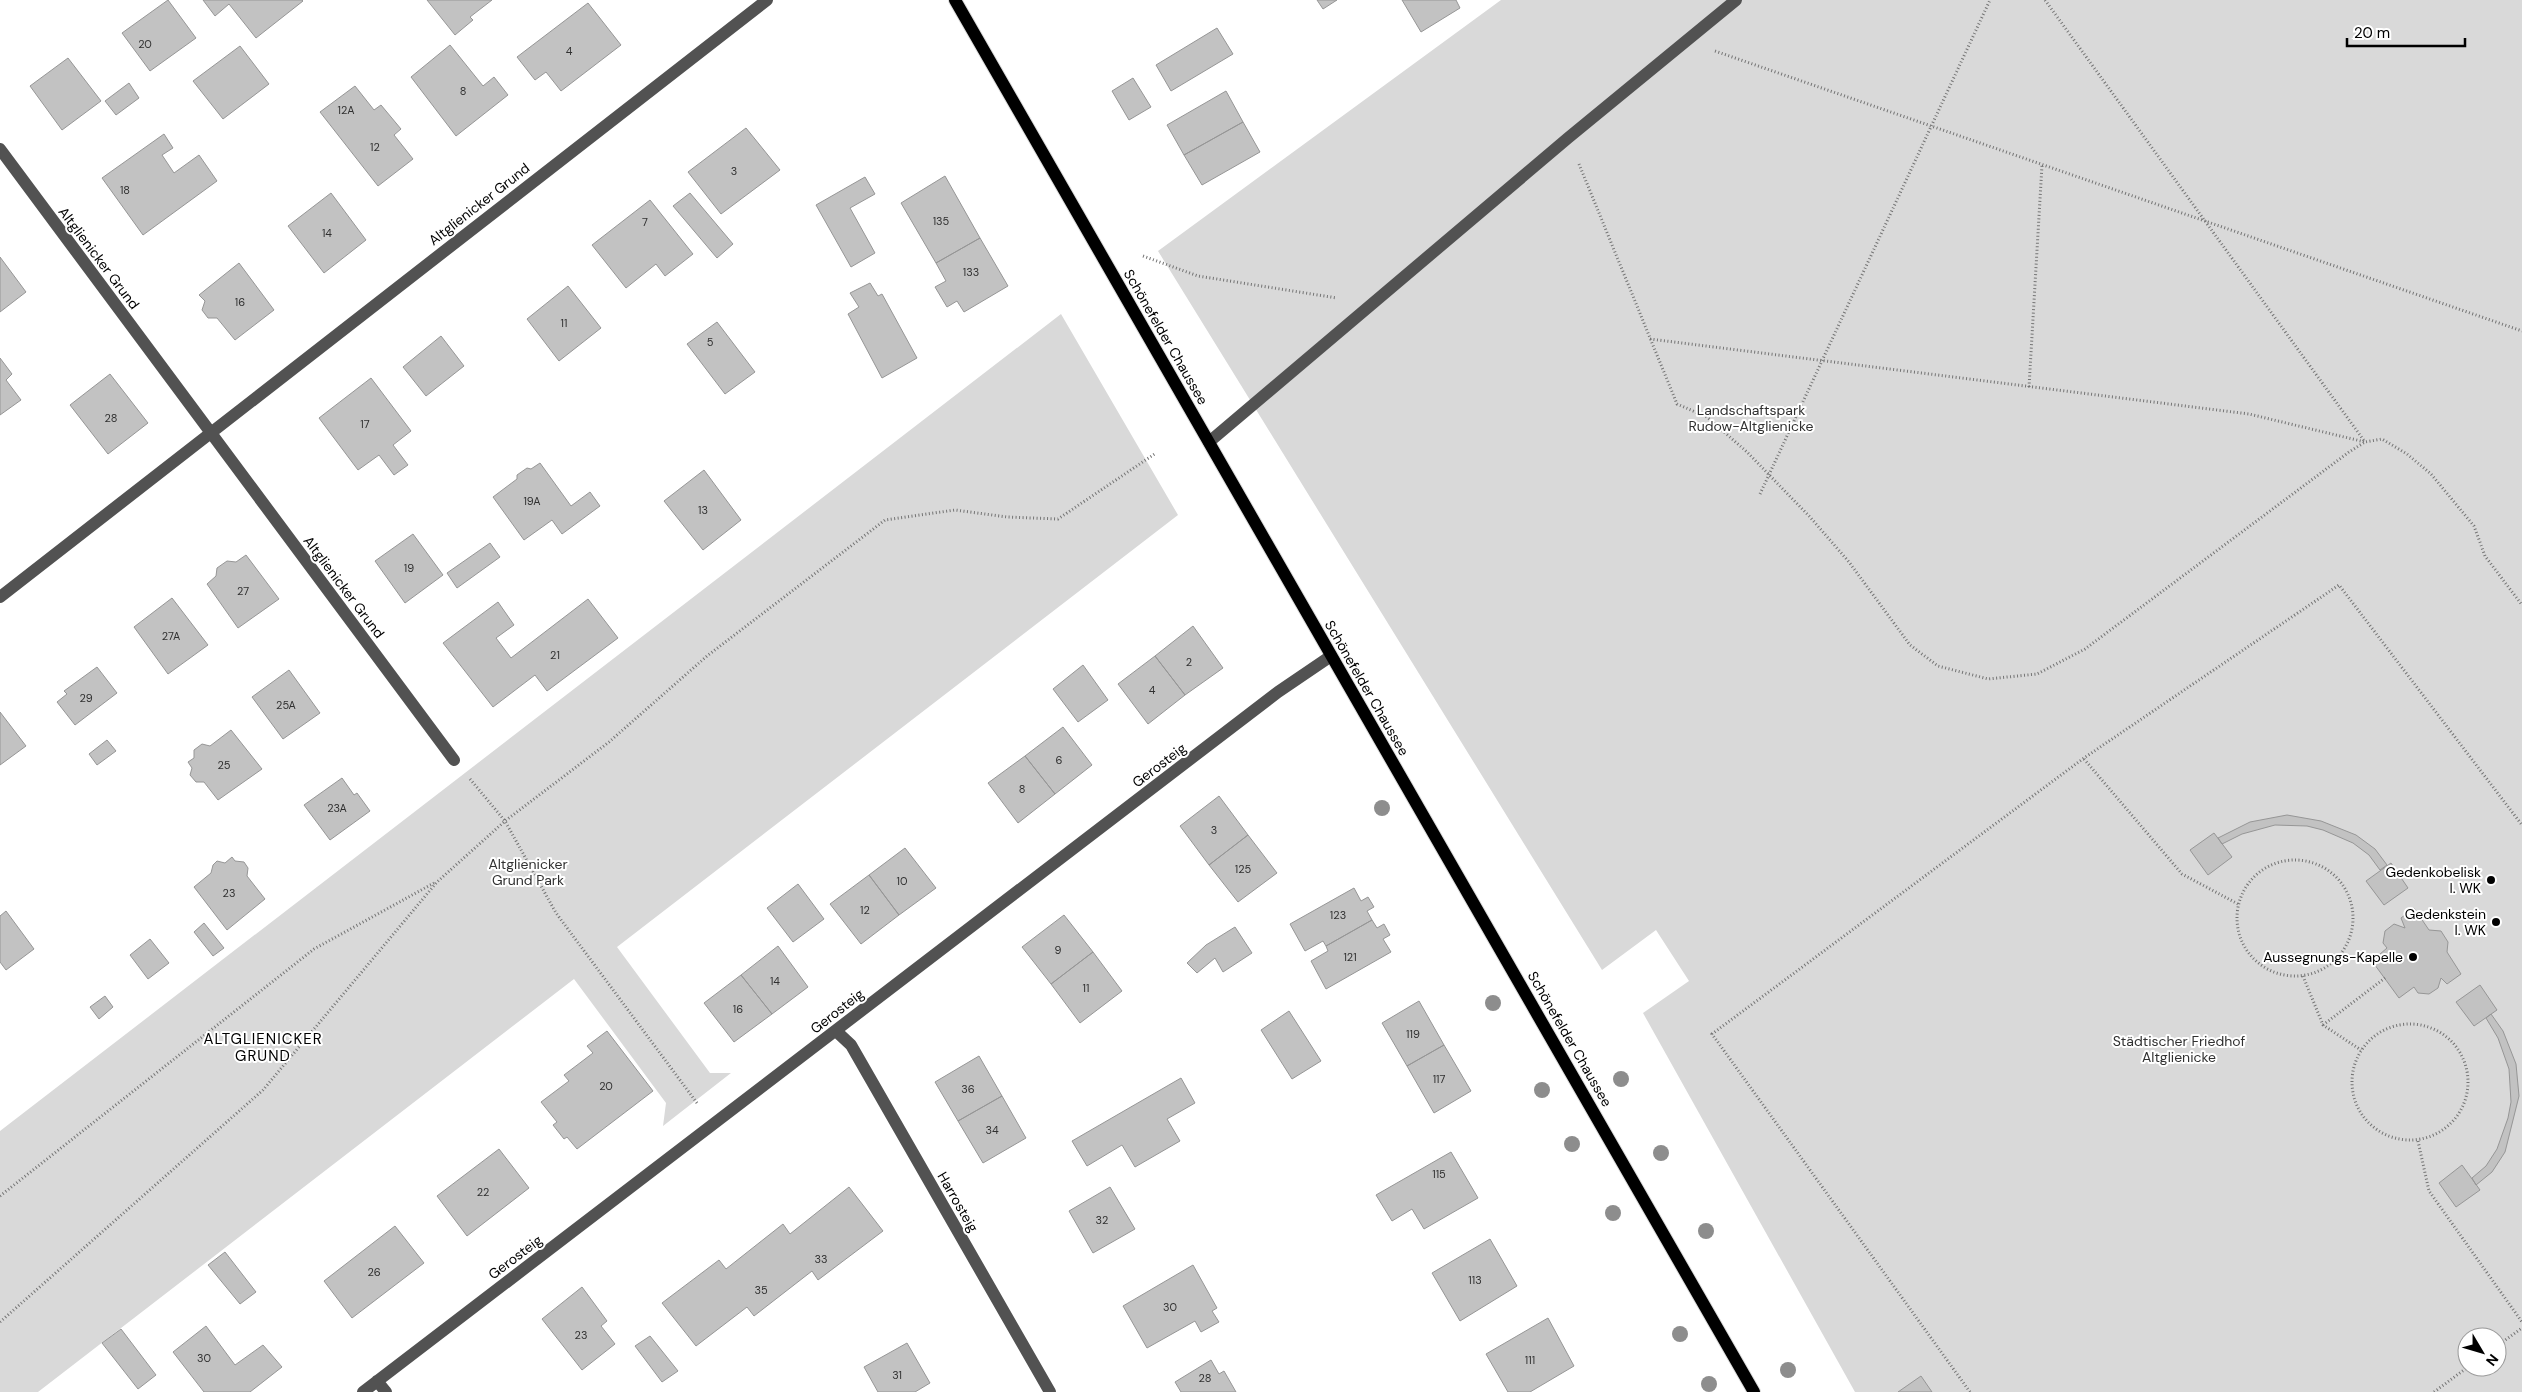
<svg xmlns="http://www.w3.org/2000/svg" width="2522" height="1392" viewBox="0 0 2522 1392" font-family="'DM Sans',sans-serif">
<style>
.green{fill:#d9d9d9;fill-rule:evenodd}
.building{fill:#c2c2c2;stroke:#969696}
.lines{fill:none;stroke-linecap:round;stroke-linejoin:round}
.major-casing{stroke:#dbdbdb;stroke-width:14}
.path{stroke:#747474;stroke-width:3;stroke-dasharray:1 2.5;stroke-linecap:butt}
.minor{stroke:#525252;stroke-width:12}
.major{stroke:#000;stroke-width:12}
.tree{fill:#8d8d8d}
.poi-dot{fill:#000;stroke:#fff;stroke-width:2}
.labels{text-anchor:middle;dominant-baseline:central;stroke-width:4;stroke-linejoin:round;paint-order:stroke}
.number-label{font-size:11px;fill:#303030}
.street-label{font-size:14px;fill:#000;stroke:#fff}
.park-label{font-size:14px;fill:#303030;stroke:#fff}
.poi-label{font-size:14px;fill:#000;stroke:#fff;text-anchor:end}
.neighbourhood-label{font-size:15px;letter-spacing:1px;fill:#000;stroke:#fff}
</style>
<rect width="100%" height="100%" fill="#fff"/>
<path class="green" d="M1501,0H2522V1392H1855L1643,1013L1689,981L1656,930L1602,970L1158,251ZM2467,1337H2497V1367H2467Z
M1061,314L1178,515L617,947L710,1073H731L663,1126L666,1103L574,979L38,1392H0V1131Z"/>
<path class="building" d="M168,0L196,38L150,71L122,33Z
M203,0H302L303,1L256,38L229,4L215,16Z
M427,0H492L470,17L473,20L455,35Z
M1317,0H1337L1323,9Z
M1402,0H1456L1460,8L1421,32Z
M588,3L621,45L561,91L546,72L535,80L517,57Z
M1217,28L1233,54L1171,91L1156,65Z
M450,45L483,86L494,77L508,95L456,136L411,77Z
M240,46L269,84L223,119L193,81Z
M68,58L101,101L62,130L30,86Z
M1133,78L1151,107L1129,120L1112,91Z
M129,83L139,98L116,115L105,101Z
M355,86L374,110L381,105L401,129L394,135L413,159L378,186L320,112Z
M1226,91L1243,122L1184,155L1167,125Z
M1243,122L1260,152L1202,185L1184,155Z
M746,128L780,170L721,214L688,172Z
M164,134L173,148L162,155L174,173L199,155L217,181L143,235L102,178Z
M945,176L980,238L936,263L901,203Z
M865,177L875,194L850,208L875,253L851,267L816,205Z
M331,193L366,240L324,273L288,226Z
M690,193L733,244L717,258L673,206Z
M650,200L693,254L665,276L656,264L626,288L592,245Z
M980,238L1008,286L964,312L957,301L947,307L935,287L946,281L936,263Z
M0,257L26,292L0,312Z
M239,263L274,310L235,340L217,318H208L202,310L205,301L199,295Z
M870,283L878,296L882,294L917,358L882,378L848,314L859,307L850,293Z
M568,286L601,328L559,361L527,319Z
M717,322L755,372L725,394L687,344Z
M441,336L464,366L426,396L403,367Z
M0,358L12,374L6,380L21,400L0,415Z
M110,374L148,423L108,454L70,405Z
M371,378L411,431L393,445L408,465L394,475L379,455L358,470L319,418Z
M540,463L571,506L590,492L600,506L562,534L552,520L524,540L493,497L517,479V475L527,468L531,469Z
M704,470L741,520L703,550L664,501Z
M413,534L443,575L405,603L375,561Z
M490,543L500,557L457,588L447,573Z
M246,555L279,599L238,628L207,584L216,576L217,568L227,561L236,562Z
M172,598L208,645L168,674L134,627Z
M588,599L618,638L547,691L535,675L493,707L443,643L498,602L514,625L496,638L511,658Z
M1193,626L1223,668L1185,695L1155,656Z
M1155,656L1185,695L1148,724L1118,684Z
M1083,665L1108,700L1078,722L1053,689Z
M97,667L117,693L75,725L57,702L67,694L64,691Z
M289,670L320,713L283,739L252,697Z
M0,712L26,746L0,765Z
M1063,727L1092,765L1055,794L1025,756Z
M231,730L262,769L218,800L204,782H196L190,775L192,768L188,762L194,758V750L202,744L210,746Z
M107,740L116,751L97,765L89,754Z
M1025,756L1055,794L1018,823L988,783Z
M342,778L354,795L357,793L370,811L330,840L304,805Z
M1219,796L1248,835L1209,865L1180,826Z
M2287,815L2321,821L2356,835L2375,849L2387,865L2380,870L2369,855L2353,843L2323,830L2307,826L2275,825L2242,834L2222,844L2218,838L2250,822Z
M2214,833L2232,857L2208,875L2190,850Z
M1248,835L1277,873L1238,902L1209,865Z
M905,848L936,888L899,915L869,875Z
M232,857L235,861L244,862L248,868L247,876L265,899L227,930L194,887L211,873L213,865L217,861L225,863Z
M2391,863L2408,888L2384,905L2366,881Z
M869,875L899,915L861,944L830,904Z
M798,884L824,919L793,942L767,908Z
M1354,888L1361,901L1368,897L1374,907L1367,911L1372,920L1326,946L1323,941L1305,951L1290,924Z
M2414,908L2429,930L2441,931L2448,942L2447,952L2461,974L2447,984L2441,978L2438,988L2429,994L2418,993L2414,987L2399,998L2372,961L2387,948L2383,943L2385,931L2394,924L2405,928L2401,918Z
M6,911L34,949L6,970L0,962V916Z
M1064,915L1093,952L1051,984L1022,947Z
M1372,920L1377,928L1384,924L1390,935L1383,939L1391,952L1326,989L1311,961L1328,951L1326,946Z
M204,923L224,948L213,956L194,932Z
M1235,927L1252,953L1223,972L1215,958L1197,973L1187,963L1206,945Z
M150,939L169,963L148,979L130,955Z
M778,946L808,987L772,1014L741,975Z
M1093,952L1122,991L1080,1023L1051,984Z
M741,975L772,1014L734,1042L704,1003Z
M2480,985L2497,1010L2474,1026L2456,1002Z
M105,996L113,1007L99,1019L90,1007Z
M1419,1001L1444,1045L1407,1066L1382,1023Z
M1289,1011L1321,1061L1292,1079L1261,1030Z
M2491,1014L2503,1031L2516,1064L2519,1096L2505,1152L2492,1172L2476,1185L2472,1178L2486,1166L2497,1149L2508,1118L2511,1102L2509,1069L2498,1038L2486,1018Z
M607,1031L653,1091L577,1149L567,1137L564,1139L553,1125L557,1122L541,1102L569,1081L564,1075L593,1053L587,1046Z
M1444,1045L1471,1091L1434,1113L1407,1066Z
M979,1056L1002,1096L958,1121L935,1082Z
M1181,1078L1195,1103L1167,1119L1180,1141L1135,1167L1122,1145L1087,1166L1072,1141Z
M1002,1096L1026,1138L983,1163L958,1121Z
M499,1149L529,1188L467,1236L437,1196Z
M1451,1152L1478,1198L1424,1229L1412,1209L1392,1221L1376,1195Z
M2462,1165L2480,1190L2456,1207L2439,1183Z
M849,1187L883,1231L818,1280L812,1271L754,1316L747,1307L696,1346L662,1303L719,1260L726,1269L783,1224L790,1234Z
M1110,1187L1135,1229L1093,1253L1069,1211Z
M395,1226L424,1263L352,1318L324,1281Z
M1490,1239L1517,1286L1460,1321L1432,1273Z
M225,1252L256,1292L240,1304L208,1265Z
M1193,1265L1217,1308L1212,1311L1219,1322L1201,1332L1195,1321L1147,1348L1123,1306Z
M582,1287L607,1321L601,1326L615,1344L582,1370L542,1319Z
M1548,1318L1574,1366L1530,1392H1508L1486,1354Z
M206,1326L235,1365L263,1345L282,1367L250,1392H204L173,1352Z
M121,1329L156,1375L138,1389L102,1343Z
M650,1336L678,1371L662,1382L635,1346Z
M907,1343L930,1383L915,1392H878L864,1367Z
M1211,1360L1219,1374L1224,1371L1236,1392H1181L1175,1382Z
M1921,1376L1932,1392H1898Z"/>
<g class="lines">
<defs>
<path id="major" d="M955,0C1221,464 1489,927 1754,1392"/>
</defs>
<use href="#major" class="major-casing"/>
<path class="path" d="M2045,0L2365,442
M1715,51L2522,331
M1579,164L1677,404L1707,417L1747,452L1810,517L1849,562L1910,645L1938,666L1988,679L2037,674L2085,649L2349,452L2365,442L2382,439L2407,454L2431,474L2474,526L2485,556L2522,605
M1143,256L1198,276L1337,298
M1650,339L2249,414L2365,442
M2029,387L2042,165
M1760,494L1990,0
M2084,759L2182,874L2238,904
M470,779L505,821L556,913L697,1103
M2237 918a58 58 0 1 1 116 0a58 58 0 1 1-116 0Z
M2303,976L2323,1025L2361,1050
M2352 1082a58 58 0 1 1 116 0a58 58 0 1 1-116 0Z
M2323,1025L2385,978
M2418,1141L2429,1191L2522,1322
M0,1196L314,949L434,883
M0,1322L263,1090L437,882L505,821L609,742L707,656L885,520L955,510L1007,517L1058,519L1156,453
M2497,1346L2522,1328
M1970,1392L1712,1034L2084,758L2339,585L2522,825
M2434,1392L2468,1367"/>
<path class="minor" d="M0,149L454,760
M1209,442L1568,138L1736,0
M0,597L767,0
M836,1031L851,1045L1050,1392
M377,1381L386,1392
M363,1392L1278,692L1331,656"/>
<use href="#major" class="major"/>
</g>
<g class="tree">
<circle cx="1382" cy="808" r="8"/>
<circle cx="1493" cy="1003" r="8"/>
<circle cx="1621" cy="1079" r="8"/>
<circle cx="1542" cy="1090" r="8"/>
<circle cx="1572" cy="1144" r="8"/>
<circle cx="1661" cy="1153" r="8"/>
<circle cx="1613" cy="1213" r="8"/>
<circle cx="1706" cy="1231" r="8"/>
<circle cx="1680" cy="1334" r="8"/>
<circle cx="1788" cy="1370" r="8"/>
<circle cx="1709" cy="1384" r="8"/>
</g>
<g class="poi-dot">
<circle cx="2491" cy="880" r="5"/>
<circle cx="2496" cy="922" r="5"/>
<circle cx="2413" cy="957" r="5"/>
</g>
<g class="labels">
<g class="number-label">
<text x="145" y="44">20</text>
<text x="569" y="51">4</text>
<text x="463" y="91">8</text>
<text x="346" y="110">12A</text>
<text x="375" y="147">12</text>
<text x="734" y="171">3</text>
<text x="125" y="190">18</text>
<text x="941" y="221">135</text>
<text x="645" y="222">7</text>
<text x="327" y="233">14</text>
<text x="971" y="272">133</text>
<text x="240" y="302">16</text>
<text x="564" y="323">11</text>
<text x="710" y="342">5</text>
<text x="111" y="418">28</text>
<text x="365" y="424">17</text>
<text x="532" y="501">19A</text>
<text x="703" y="510">13</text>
<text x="409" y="568">19</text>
<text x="243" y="591">27</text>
<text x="171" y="636">27A</text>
<text x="555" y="655">21</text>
<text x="1189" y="662">2</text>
<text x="1152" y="690">4</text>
<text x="86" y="698">29</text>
<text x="286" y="705">25A</text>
<text x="1059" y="760">6</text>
<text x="224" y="765">25</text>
<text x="1022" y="789">8</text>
<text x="337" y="808">23A</text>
<text x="1214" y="830">3</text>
<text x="1243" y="869">125</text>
<text x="902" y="881">10</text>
<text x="229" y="893">23</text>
<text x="865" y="910">12</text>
<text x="1338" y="915">123</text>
<text x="1058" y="950">9</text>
<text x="1350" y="957">121</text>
<text x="775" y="981">14</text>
<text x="1086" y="988">11</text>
<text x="738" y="1009">16</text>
<text x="1413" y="1034">119</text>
<text x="1439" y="1079">117</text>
<text x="606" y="1086">20</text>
<text x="968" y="1089">36</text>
<text x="992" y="1130">34</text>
<text x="1439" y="1174">115</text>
<text x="483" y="1192">22</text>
<text x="1102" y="1220">32</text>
<text x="821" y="1259">33</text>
<text x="374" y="1272">26</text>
<text x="1475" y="1280">113</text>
<text x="761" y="1290">35</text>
<text x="1170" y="1307">30</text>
<text x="581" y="1335">23</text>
<text x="204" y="1358">30</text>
<text x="1530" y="1360">111</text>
<text x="897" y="1375">31</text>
<text x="1205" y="1378">28</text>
</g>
<g class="street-label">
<text transform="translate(479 204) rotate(-38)">Altglienicker Grund</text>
<text transform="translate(99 258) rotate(53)">Altglienicker Grund</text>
<text transform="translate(1166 337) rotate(60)">Schönefelder Chaussee</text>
<text transform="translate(344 587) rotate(53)">Altglienicker Grund</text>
<text transform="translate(1367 688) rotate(60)">Schönefelder Chaussee</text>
<text transform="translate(1159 765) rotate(-37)">Gerosteig</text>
<text transform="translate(837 1011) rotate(-38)">Gerosteig</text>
<text transform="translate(1570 1039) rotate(60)">Schönefelder Chaussee</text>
<text transform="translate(958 1202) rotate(60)">Harrosteig</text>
<text transform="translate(515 1257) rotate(-37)">Gerosteig</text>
</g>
<g class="park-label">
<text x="1751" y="410">Landschaftspark<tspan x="1751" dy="16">Rudow-Altglienicke</tspan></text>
<text x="528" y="864">Altglienicker<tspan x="528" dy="16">Grund Park</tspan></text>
<text x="2179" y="1041">Städtischer Friedhof<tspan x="2179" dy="16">Altglienicke</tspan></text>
</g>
<g class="poi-label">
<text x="2481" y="872">Gedenkobelisk<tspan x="2481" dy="16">I. WK</tspan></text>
<text x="2486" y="914">Gedenkstein<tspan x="2486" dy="16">I. WK</tspan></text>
<text x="2403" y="957">Aussegnungs-Kapelle</text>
</g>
<g class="neighbourhood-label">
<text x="263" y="1039">ALTGLIENICKER<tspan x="263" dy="17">GRUND</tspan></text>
</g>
</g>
<g transform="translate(2482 1352) rotate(128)"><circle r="24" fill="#ffffff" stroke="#999999"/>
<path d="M0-4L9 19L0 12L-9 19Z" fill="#000000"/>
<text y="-8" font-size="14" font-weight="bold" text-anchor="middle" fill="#000000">N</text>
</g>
<path d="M2347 38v8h118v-8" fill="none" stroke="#000000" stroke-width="2.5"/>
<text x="2354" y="38" font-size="15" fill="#000000" stroke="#ffffff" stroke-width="4" paint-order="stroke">20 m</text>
</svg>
